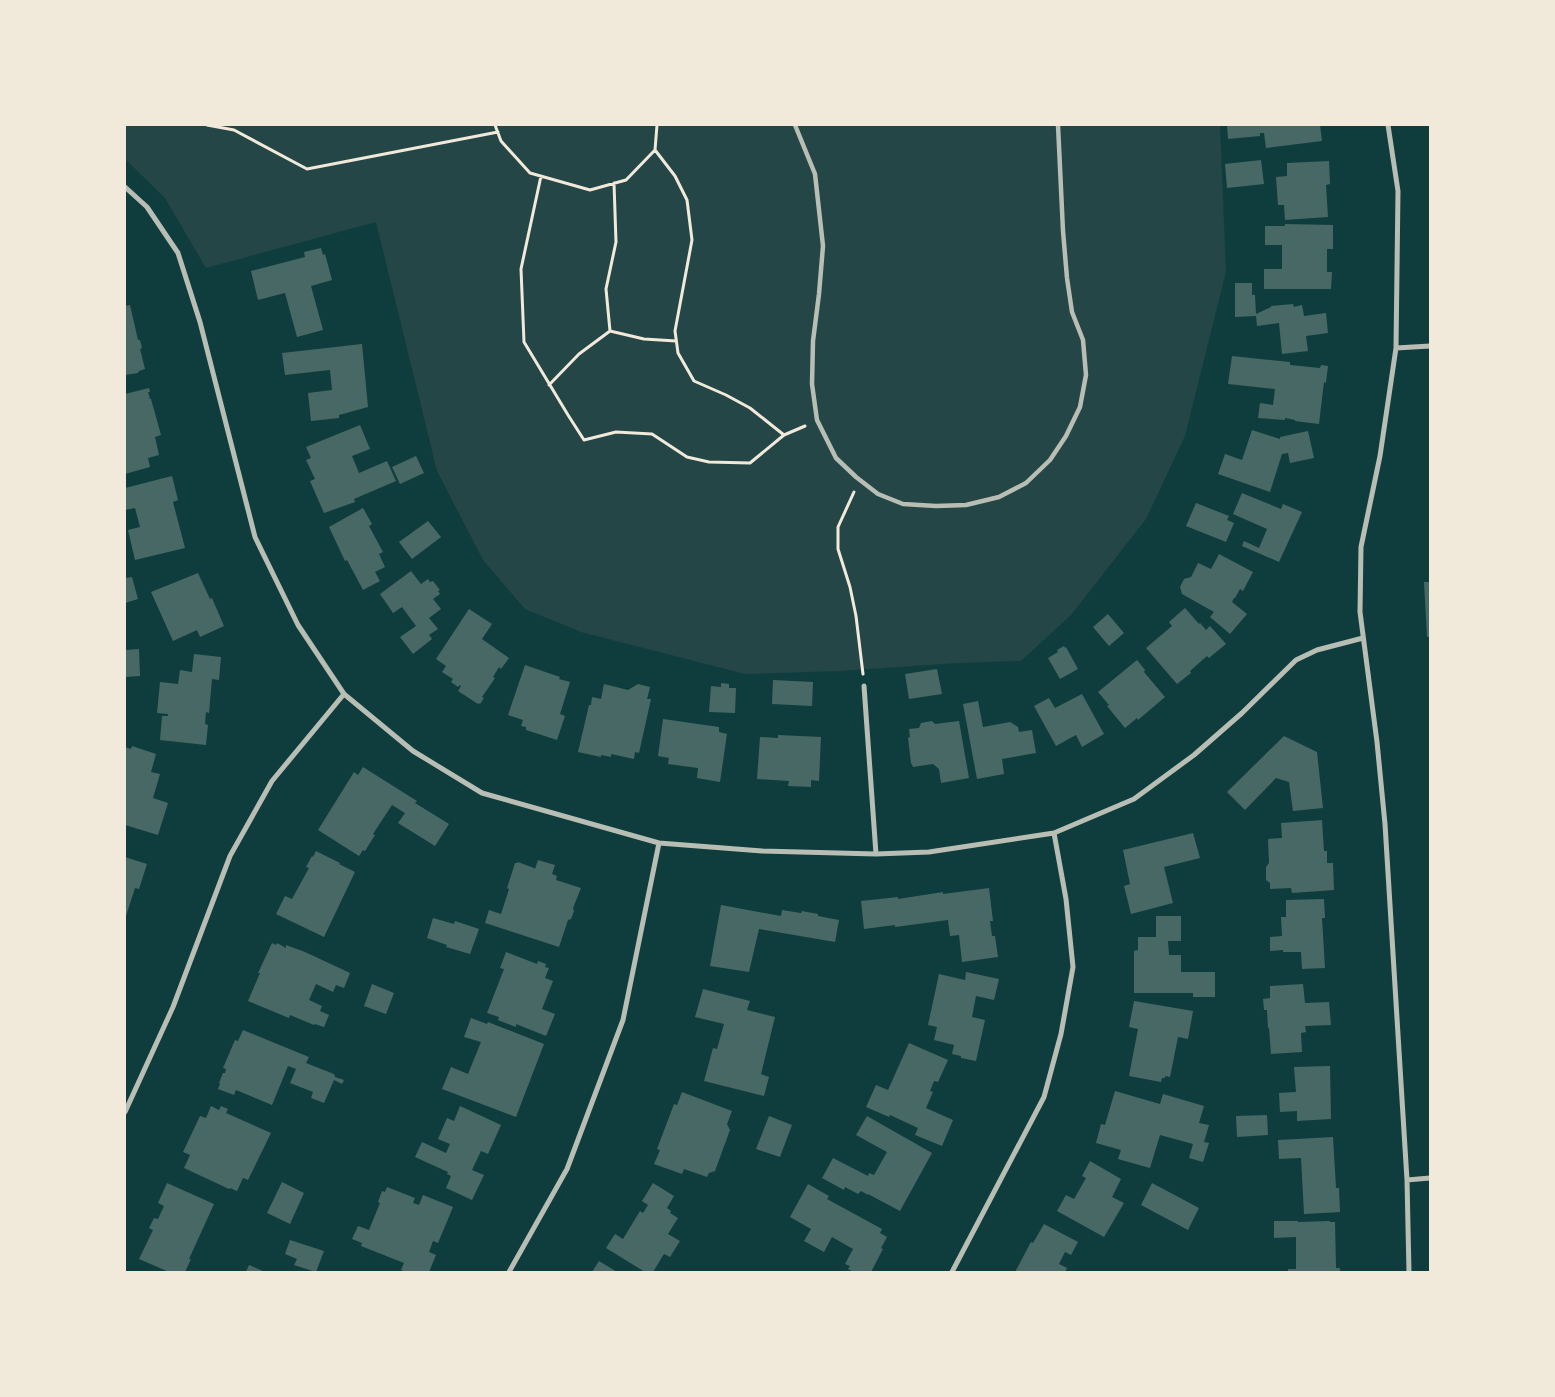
<svg xmlns="http://www.w3.org/2000/svg" width="1555" height="1397" viewBox="0 0 1555 1397" font-family="'Varela Round',sans-serif">
<style>
.green{fill:#244646}
.building{fill:#486865}
.lines{fill:none;stroke-linecap:round;stroke-linejoin:round}
.path{stroke:#f1e9da;stroke-width:3}
.pedestrian{stroke:#b8beb3;stroke-width:4.5}
.minor{stroke:#b8beb3;stroke-width:5}
</style>
<rect width="100%" height="100%" fill="#0f3d3e"/>
<path class="green" d="M125,125H1220L1226,272L1185,436L1146,519L1071,615L1021,661L958,663L839,671L745,674L581,632L525,609L483,560L437,471L376,222L206,268L165,198L125,159Z"/>
<path class="building" d="M1227,125H1320L1322,141L1266,148L1264,133H1260V136L1228,139Z
M1261,160L1264,184L1227,188L1225,164Z
M1329,161L1330,184L1326,185L1328,217L1285,220L1284,205H1278L1276,177L1287,176V163Z
M1285,224L1333,225V249H1327V272H1332L1331,289H1264V269H1282V245H1265V226H1285Z
M321,248L323,255L325,254L332,280L311,286L323,330L297,337L285,293L258,300L251,271L305,257L304,252Z
M1235,283H1252V295H1255L1256,314L1271,307V306L1293,304L1294,307L1302,305L1304,316L1326,313L1328,333L1306,336L1308,351L1282,354L1279,323L1257,326L1256,316L1235,317Z
M130,305L138,340H140L142,348L140,349L145,369L139,371L138,373L125,375V306Z
M362,344L368,407L339,415V418L311,421L308,393L332,390L330,370L285,375L282,353Z
M1232,356L1290,362V365L1320,368L1321,365L1328,366L1326,383L1324,382L1319,424L1295,421V420L1285,418V420L1258,418L1260,403L1273,405L1275,389L1228,384Z
M149,388L150,392H148L150,399H151L161,435L155,437L159,455L148,458L150,467L125,474V394Z
M360,425L370,449L352,456L359,473L387,461L396,481L354,499L355,502L324,513L310,481L315,479L306,460L311,458L306,447Z
M1252,430L1280,439V437L1308,431L1314,458L1290,463L1288,453L1282,454L1270,492L1218,474L1225,454L1242,460Z
M416,456L424,473L400,484L392,467Z
M172,476L178,500L173,502L185,548L135,560L128,530L140,527L135,508L125,510V488Z
M1242,493L1281,509L1283,504L1302,512L1279,562L1242,546L1244,541L1259,548L1267,529L1233,514Z
M1196,503L1229,516L1227,520L1234,523L1226,542L1186,526Z
M363,508L372,524L369,526L383,552L379,554L385,567L375,572L380,581L363,590L347,560L345,561L329,527Z
M428,521L441,537L412,559L399,542Z
M1219,554L1253,572L1243,591L1240,589L1235,598H1234L1232,602L1247,614L1230,634L1210,617L1214,612L1182,594L1180,587L1184,579L1191,577L1198,563L1211,569Z
M411,571L421,584L428,579L430,582L433,581L440,590L438,591L440,594L433,599L441,609L429,618L438,629L429,635L432,639L413,654L400,637L416,626L402,607L393,613L380,594Z
M198,573L210,599L212,598L224,626L200,637L197,630L173,641L151,592Z
M132,577L138,599L125,603V578Z
M1424,582H1430V637H1427Z
M1185,608L1199,624L1200,623L1206,630L1210,626L1226,644L1209,658L1207,656L1190,671L1191,673L1177,684L1146,648L1172,626L1169,622Z
M469,609L492,624L482,639L509,658L501,669L499,667L493,677L495,678L482,697L484,698L480,704L478,703V704L458,691L461,686L460,685L458,687L451,682L453,679L442,672L446,666L436,659Z
M1108,614L1124,633L1109,646L1093,627Z
M1064,646L1065,648L1066,647L1078,669L1060,679L1048,658L1058,652L1057,650Z
M139,649L140,676L125,677V650Z
M194,654L221,657L219,680L212,679L209,713L206,712L205,724L208,725L206,745L160,740L162,716H168V714L157,713L160,682L178,684L180,670L192,672Z
M1137,660L1145,670L1144,672L1165,697L1138,720L1137,718L1125,728L1107,706L1109,705L1098,692Z
M525,665L560,677L559,679L570,682L560,714L565,716L557,740L526,730V727L521,726L523,720L508,715Z
M937,669L942,694L909,699L905,674Z
M773,680L813,682L812,706L772,704Z
M721,683L729,684V688H736L735,713L709,712L711,686L721,687Z
M604,684L628,690L638,684L650,687L647,699H651L639,753L635,752L634,759L611,754V757L601,755V757L578,752L589,705H591L592,697L601,699Z
M1082,694L1104,734L1082,747L1076,735L1056,746L1034,706L1049,698L1055,708Z
M978,701L983,727L1010,722L1018,727L1019,732L1032,730L1036,753L1002,759L1004,774L977,779L963,704Z
M663,719L719,727V732L727,734L720,782L697,778L698,768L668,764L669,758L658,756Z
M932,721L935,724L959,721L969,778L941,783L939,769L933,764L913,767L911,763L908,738L910,737L909,729L919,728L921,723Z
M778,735L821,737L819,781L811,780V787L788,786L789,781L757,779L760,737L778,738Z
M1284,736L1317,752L1323,808L1293,811L1289,782L1276,778L1245,810L1227,792Z
M132,746L156,754L151,772L160,774L153,798L168,803L158,835L125,825V747L131,749Z
M363,767L417,801L415,803L449,824L435,846L398,823L405,813L392,805L373,834L375,835L365,851L363,850L359,856L318,830L354,772L358,775Z
M1322,820L1324,851H1327V863H1333L1334,890L1292,893L1291,888L1270,889V883L1266,880V867L1269,863L1268,839L1282,838L1281,823Z
M1193,833L1200,858L1164,867L1173,903L1131,914L1124,886L1130,884L1123,850Z
M316,851L340,863L339,864L355,872L324,937L276,914L285,896L292,899L309,868L306,867L312,856L313,857Z
M125,857L147,864L139,889L135,888L125,919Z
M538,860L555,865L552,874L557,876L556,880L581,888L573,908L574,911L571,919L568,920L559,947L485,923L489,910L501,914L509,889L507,888L515,863H517L518,862L534,868L535,869Z
M989,888L993,921H990L992,936H995L998,957L962,962L959,935L950,936L948,920L895,927V925L864,929L861,901L898,897V899L943,892V894Z
M1324,899L1325,918H1322L1325,968L1302,969L1301,952H1283V950L1270,951V937L1282,936L1281,917H1286V900Z
M721,905L781,916L782,910L801,913L802,911L818,914V916L839,920L835,942L759,929L749,972L710,966Z
M1156,916H1181V941H1168L1169,955H1181V972H1215V997H1193V993H1134V951L1138,950V937H1156Z
M433,918L454,924L455,921L479,929L470,954L446,947L447,945L427,938Z
M272,943L276,945L277,943L286,948V945L305,952L350,973L344,988L336,985L333,992L316,984L309,1000L322,1006L320,1011L329,1015L324,1027L315,1024L314,1025L290,1015L289,1018L248,1001L260,973H258Z
M506,952L537,964L538,961L546,964L545,967L549,968L545,978L553,981L542,1009L555,1014L546,1036L516,1024V1027L498,1020L499,1017L487,1013L504,969L500,968Z
M966,972L999,979L994,1000L976,996L972,1017L985,1020L976,1061L961,1058V1056L952,1054L954,1045L934,1040L937,1027L928,1025L939,974L965,980Z
M372,984L394,993L386,1014L364,1006Z
M1303,984L1305,1003L1329,1002L1331,1025L1305,1026L1306,1032L1301,1033L1302,1052L1271,1054L1269,1028H1268L1267,1010H1264L1263,999L1270,998V986Z
M703,989L750,1001L747,1010L775,1017L761,1074L769,1077L764,1096L704,1081L713,1048L717,1049L724,1024L695,1017Z
M1134,1001L1193,1011L1188,1039L1178,1037L1170,1077L1165,1076V1078H1162L1161,1082L1129,1076L1138,1029L1129,1027Z
M471,1018L487,1024L488,1022L544,1044L516,1117L442,1089L451,1067L468,1074L481,1042L464,1037Z
M243,1030L309,1057L306,1063L334,1074L335,1077L344,1080L342,1084L334,1080L324,1103L311,1098L313,1092L290,1083L296,1069L288,1066L272,1105L236,1090L234,1095L218,1089L220,1084L219,1083L223,1073H225L226,1069L223,1068L235,1040L238,1041Z
M909,1043L948,1060L938,1082L934,1081L930,1091L933,1092L926,1108L953,1120L942,1146L915,1135L918,1128L890,1115L889,1117L866,1107L876,1085L888,1090Z
M1330,1066L1331,1119L1297,1121V1111L1280,1112L1279,1093L1296,1092L1294,1067Z
M1115,1091L1160,1104L1163,1094L1204,1106L1199,1123L1209,1125L1204,1142L1209,1143L1203,1162L1189,1158L1193,1144L1160,1135L1150,1168L1118,1159L1121,1150L1096,1143L1101,1124L1105,1125Z
M682,1092L732,1111L727,1124L730,1130L715,1171L709,1173L707,1177L684,1169L682,1174L654,1164L660,1150L657,1149L674,1104L677,1105Z
M211,1106L219,1110L221,1106L228,1109L226,1113L271,1133L248,1180L243,1178L237,1191L230,1188L229,1189L184,1168L190,1155L183,1152L200,1116L206,1118Z
M460,1106L501,1125L488,1154L481,1151L472,1170L484,1175L472,1200L446,1188L451,1176L447,1174L448,1172L415,1157L422,1142L446,1153L450,1144L438,1139L447,1118L454,1121Z
M1267,1115L1268,1135L1237,1137L1236,1116Z
M769,1116L792,1125L780,1157L756,1149Z
M867,1116L932,1153L900,1211L868,1194V1195L861,1191L858,1194L845,1187L844,1190L822,1178L833,1158L868,1176L869,1173L874,1175L887,1152L856,1135Z
M1333,1137L1336,1188H1339L1340,1212L1304,1214L1301,1158L1279,1159L1278,1140Z
M1090,1161L1121,1179L1112,1197L1124,1203L1104,1237L1057,1211L1066,1195L1074,1199L1086,1178L1082,1176Z
M282,1182L304,1193L290,1224L267,1213Z
M167,1183L214,1204L189,1259H191L185,1272H169L139,1259L153,1230L149,1228L154,1218L158,1219L164,1206L158,1203Z
M653,1183L674,1196L667,1208L671,1211L670,1213L678,1218L668,1234L680,1241L670,1257L664,1254L653,1272H645L606,1248L615,1234L623,1239L640,1211L643,1213L648,1205L642,1201Z
M1152,1183L1199,1208L1188,1230L1141,1205Z
M808,1184L829,1196L827,1199L882,1229L880,1233L887,1237L881,1248L883,1249L871,1272H853L848,1269L850,1266L845,1264L853,1249L832,1237L824,1252L804,1241L811,1229L790,1217Z
M387,1187L415,1198L413,1203L419,1205L423,1195L453,1207L438,1243L433,1241L429,1252L436,1255L429,1272H406L401,1270L404,1263L361,1246L362,1243L352,1239L358,1226L369,1230L380,1203L378,1202L382,1191L385,1192Z
M1274,1221H1298V1222L1330,1221V1222H1335L1336,1268H1340V1272H1288V1269H1296V1237L1274,1238Z
M1044,1224L1078,1242L1071,1255L1065,1252L1059,1264L1067,1268L1065,1272H1015L1031,1242L1033,1243Z
M290,1240L324,1251L316,1272L294,1265L297,1259L285,1254Z
M599,1261L617,1272H592Z
M249,1265L265,1272H246Z"/>
<g class="lines">
<path class="path" d="M207,125L234,130L307,169L498,132
M495,125L501,141L530,173L590,190L626,180L655,150L657,125
M655,150L675,176L687,200L692,240L675,331L678,353L694,381L726,395L750,408L784,435
M541,176L521,269L524,342L568,415L584,440L616,432L652,434L687,457L709,462L750,463L784,435L805,426
M614,183L616,242L606,289L610,331L644,339L676,341
M549,385L579,354L610,331
M854,492L838,527V549L850,587L856,616L863,674"/>
<path class="pedestrian" d="M795,125L815,174L823,246L819,294L813,341L812,384L817,420L836,458L856,477L878,494L903,504L936,506L966,505L999,497L1026,483L1050,460L1066,436L1080,407L1086,375L1083,340L1072,312L1067,278L1063,231L1058,125"/>
<path class="minor" d="M1388,125L1398,191L1396,348L1380,456L1361,547L1360,612L1377,742L1385,824L1407,1180L1409,1272
M125,187L147,207L178,253L200,322L255,537L298,625L344,694L413,751L482,793L659,843L762,851L876,854L929,852L1054,833L1134,799L1194,755L1242,713L1296,660L1317,650L1363,638
M1396,348L1430,346
M864,686L876,854
M125,1112L173,1007L230,856L272,781L344,694
M1407,1180L1430,1178
M509,1272L567,1169L623,1020L659,843
M952,1272L1044,1097L1061,1034L1073,967L1066,899L1054,833"/>
</g>
<rect width="1555" height="1397" fill="none" stroke="#f1e9da" stroke-width="252"/>
</svg>
